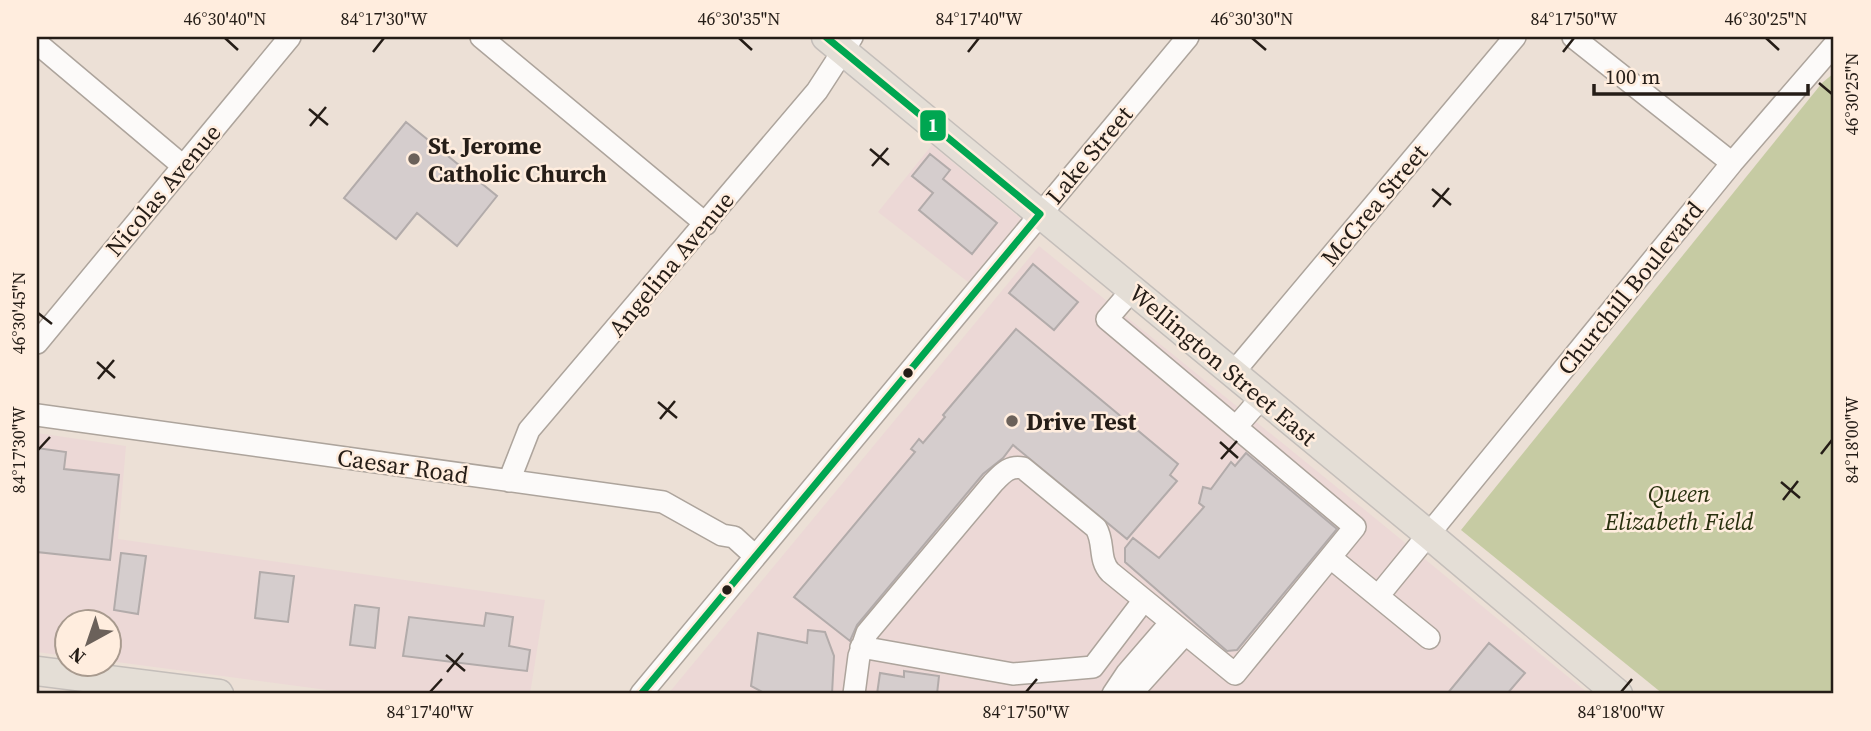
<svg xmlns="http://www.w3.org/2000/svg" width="1871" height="731" viewBox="0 0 1871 731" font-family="'Source Serif 4',serif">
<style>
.commercial{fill:#ecd8d6}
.green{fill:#c6cba3}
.building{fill:#d5cdcd;stroke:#b2abaa;stroke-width:2}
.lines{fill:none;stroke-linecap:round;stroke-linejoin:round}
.minor-casing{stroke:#ada49c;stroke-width:24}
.major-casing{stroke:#c4beba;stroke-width:31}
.minor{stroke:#fcfaf9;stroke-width:21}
.major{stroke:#e4ded6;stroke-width:28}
.bus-1-casing{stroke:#ffedde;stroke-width:12}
.bus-1{stroke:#00a651;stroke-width:7}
.ticks{fill:none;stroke:#251d17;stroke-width:2.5}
.poi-dot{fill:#6b615a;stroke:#ffedde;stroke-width:2.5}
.bus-dot{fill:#251d17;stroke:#ffedde;stroke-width:2.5}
.labels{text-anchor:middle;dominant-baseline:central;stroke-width:5;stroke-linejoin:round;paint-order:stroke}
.poi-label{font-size:24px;font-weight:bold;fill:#251d17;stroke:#ffedde;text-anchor:start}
.street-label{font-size:24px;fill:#251d17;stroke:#ffedde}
.park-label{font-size:24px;font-style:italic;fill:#29310f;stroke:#ffedde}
.line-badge{stroke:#ffedde;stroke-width:2.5}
.badge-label{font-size:19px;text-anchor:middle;font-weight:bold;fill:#fff}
.neatline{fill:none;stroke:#251d17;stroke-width:2.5}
.ticks-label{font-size:18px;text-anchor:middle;fill:#251d17}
</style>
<rect width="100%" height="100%" fill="#ece0d6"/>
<path class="commercial" d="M932,145L1021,219L968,282L878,212Z
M1039,246L1381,523L1589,694H668Z
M37,433L126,446L118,539L545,600L530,694H357L109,661L108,622H66V656L37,652Z"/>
<path class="green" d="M1834,73V694H1663L1461,530L1822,83Z"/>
<path class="building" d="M406,122L497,196L457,246L417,213L396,239L344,198Z
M930,154L950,170L943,179L997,223L972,254L919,210L933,193L912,176Z
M1033,264L1078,302L1054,330L1009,293Z
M1016,329L1178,464L1170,475L1177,481L1127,539L1013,445L1003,458L983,474L857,625L850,641L794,597L915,452L911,449L919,439L923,443L945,417L943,415Z
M37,448L66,452L64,469L119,475L110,560L37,552Z
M1246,453L1337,529L1237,650L1227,651L1125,562V548L1133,538L1159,558L1204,507L1199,503L1203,487L1211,489L1231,462L1235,466Z
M121,553L146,556L138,614L114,610Z
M260,572L294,576L288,622L255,618Z
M355,605L379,608L375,648L350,645Z
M486,613L513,617L509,646L530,650L527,671L403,656L409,617L484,626Z
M808,630L825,632L834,656L832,694H766L751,686L758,633L807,643Z
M1489,643L1525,673L1507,694H1447Z
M904,671L939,676L937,694H877L880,673L904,677Z"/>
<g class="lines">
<defs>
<path id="minor" d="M481,37L706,224
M1573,37L1732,163
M37,43L183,166
M37,343L290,37
M1233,373L1515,37
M37,415L663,502L722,535L734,537L755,556
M1236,427L1262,397
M509,481L529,430L817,91L852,37
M1331,558L1429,638
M1379,595L1732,163L1834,45
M861,647L1013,674L1093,667L1144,600
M641,694L1188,37
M854,694L859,656L867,633L993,483C1002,474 1009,465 1023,468L1096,528C1105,543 1098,559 1110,572L1235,674L1355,527L1107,319L1132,290
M1113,694L1127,673L1171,622
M1131,694L1185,634"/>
<path id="major" d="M826,37L1428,534L1618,694
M37,671L219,694"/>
</defs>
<use href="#minor" class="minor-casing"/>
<use href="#major" class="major-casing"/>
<use href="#minor" class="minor"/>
<use href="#major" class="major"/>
<defs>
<path id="bus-1" d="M826,37L1040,214
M641,694L1040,214"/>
</defs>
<use href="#bus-1" class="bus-1-casing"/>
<use href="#bus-1" class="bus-1"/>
</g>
<path class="ticks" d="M225,38L238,50M739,38L752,50M1252,38L1266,50M1766,38L1779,50M373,52L384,38M968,52L979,38M1563,52L1574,38M1819,83L1832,94M309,109L328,125M310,126L326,107M870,149L889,165M872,166L888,148M1432,189L1451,205M1433,207L1449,188M38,313L52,324M97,362L115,378M98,379L114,360M658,402L677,418M660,419L675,401M1220,442L1238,458M38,450L50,437M1821,454L1832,440M1221,459L1237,441M1781,482L1800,498M1783,500L1798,481M446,655L465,671M447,672L463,653M430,692L442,679M1026,692L1037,679M1621,692L1632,679"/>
<g class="poi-dot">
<circle cx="414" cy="159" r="7"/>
<circle cx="1012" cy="421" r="7"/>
</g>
<g class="bus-dot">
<circle cx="908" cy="373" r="6"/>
<circle cx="727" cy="590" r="6"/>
</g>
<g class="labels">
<g class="poi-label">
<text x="428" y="145">St. Jerome<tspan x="428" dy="28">Catholic Church</tspan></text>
<text x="1026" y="421">Drive Test</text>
</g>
<g class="street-label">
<text transform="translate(1089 155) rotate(-50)">Lake Street</text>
<text transform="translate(163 190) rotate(-50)">Nicolas Avenue</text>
<text transform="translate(1374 205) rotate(-50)">McCrea Street</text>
<text transform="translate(671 264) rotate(-50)">Angelina Avenue</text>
<text transform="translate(1630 288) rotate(-51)">Churchill Boulevard</text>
<text transform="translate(1223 365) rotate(40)">Wellington Street East</text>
<text transform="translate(403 466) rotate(8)">Caesar Road</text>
</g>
<g class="park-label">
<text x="1679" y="493">Queen<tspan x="1679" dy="28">Elizabeth Field</tspan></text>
</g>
</g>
<rect class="line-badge" x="919" y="109" width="28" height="33" rx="7" fill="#00a651"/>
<g class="badge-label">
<text x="933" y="132">1</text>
</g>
<rect width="1871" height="731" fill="none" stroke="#ffedde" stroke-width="77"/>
<g transform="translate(88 643) rotate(220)"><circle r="33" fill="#ffedde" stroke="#a89a8e" stroke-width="2"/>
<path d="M0-5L12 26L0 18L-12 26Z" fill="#6b615a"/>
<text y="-10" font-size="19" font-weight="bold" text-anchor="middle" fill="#251d17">N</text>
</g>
<path d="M1594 84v10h214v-10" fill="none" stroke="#251d17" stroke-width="3.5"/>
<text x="1605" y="84" font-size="21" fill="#251d17" stroke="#ffedde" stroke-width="5" paint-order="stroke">100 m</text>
<rect x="38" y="38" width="1794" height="654" class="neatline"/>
<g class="ticks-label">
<text x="225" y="25">46°30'40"N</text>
<text x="384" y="25">84°17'30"W</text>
<text x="739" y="25">46°30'35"N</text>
<text x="979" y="25">84°17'40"W</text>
<text x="1252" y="25">46°30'30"N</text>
<text x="1574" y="25">84°17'50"W</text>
<text x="1766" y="25">46°30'25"N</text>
<text transform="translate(1852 94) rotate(-90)" y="6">46°30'25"N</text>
<text transform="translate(19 313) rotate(-90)" y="6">46°30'45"N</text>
<text transform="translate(1852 440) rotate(-90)" y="6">84°18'00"W</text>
<text transform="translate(19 450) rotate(-90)" y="6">84°17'30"W</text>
<text x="430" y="718">84°17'40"W</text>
<text x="1026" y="718">84°17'50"W</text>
<text x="1621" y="718">84°18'00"W</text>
</g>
</svg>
